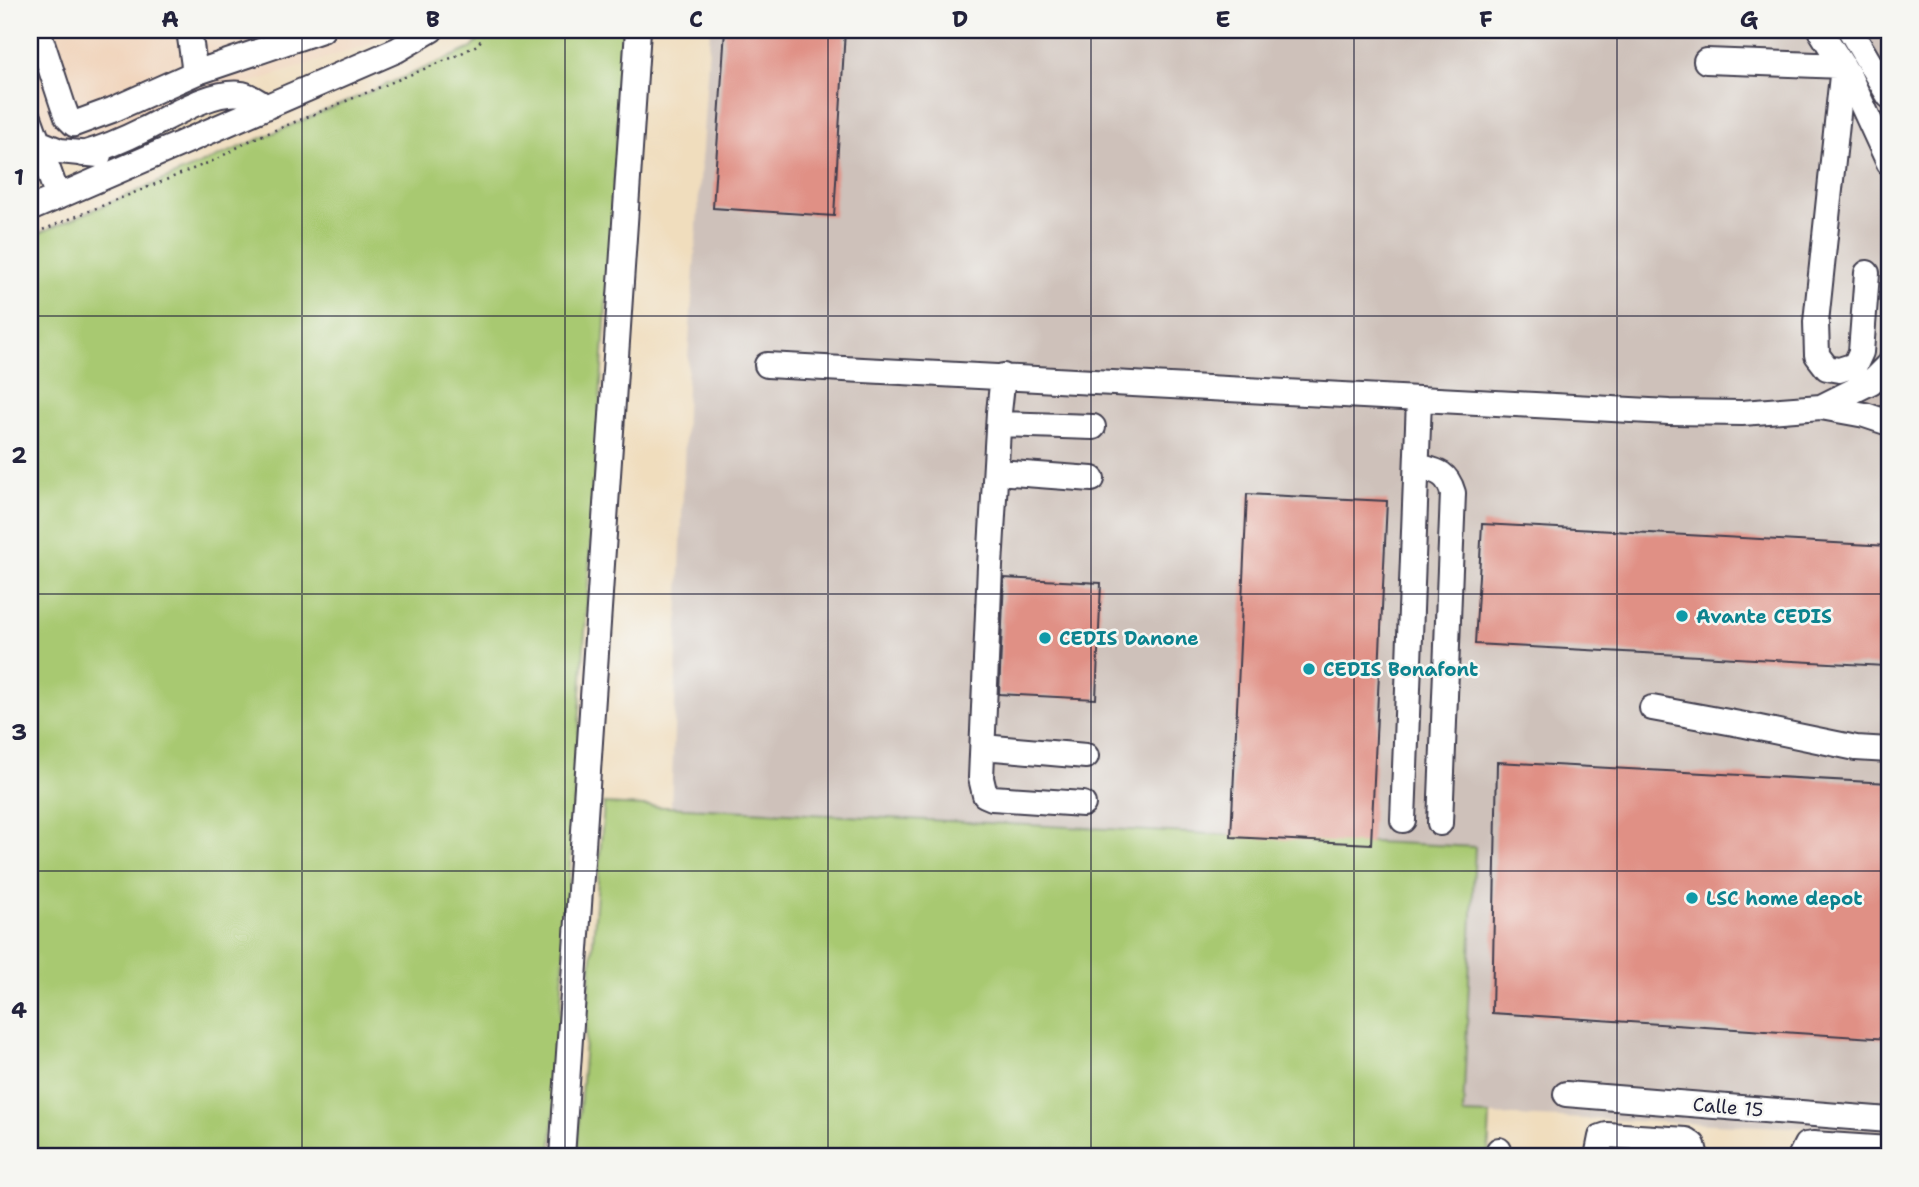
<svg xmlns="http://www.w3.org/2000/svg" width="1919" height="1187" viewBox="0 0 1919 1187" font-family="'Shantell Sans',sans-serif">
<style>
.built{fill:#f1d5bd}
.industrial{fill:#cec1ba}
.green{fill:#a8c971;stroke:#657656;stroke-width:2}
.building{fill:#e09085}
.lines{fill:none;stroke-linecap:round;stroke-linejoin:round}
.minor-casing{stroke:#413e4e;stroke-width:28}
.path{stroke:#413e4e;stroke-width:2.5;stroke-dasharray:2 5;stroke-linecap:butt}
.minor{stroke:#fff;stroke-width:24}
.grid{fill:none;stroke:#22223b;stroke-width:2;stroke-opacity:0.55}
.culture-dot{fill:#0f9aa8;stroke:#f6f6f2;stroke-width:2.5}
.labels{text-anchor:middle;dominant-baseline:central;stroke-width:5;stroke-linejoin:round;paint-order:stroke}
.culture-label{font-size:19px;font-weight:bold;fill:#0d838f;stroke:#f6f6f2;text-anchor:start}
.street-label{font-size:19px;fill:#22223b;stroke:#f6f6f2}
.neatline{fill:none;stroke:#22223b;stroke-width:2.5}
.grid-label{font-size:23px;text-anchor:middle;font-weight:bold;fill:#22223b}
</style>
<rect width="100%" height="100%" fill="#f6f6f2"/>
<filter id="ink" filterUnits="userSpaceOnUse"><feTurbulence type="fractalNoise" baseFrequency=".0143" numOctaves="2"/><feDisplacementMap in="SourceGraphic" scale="14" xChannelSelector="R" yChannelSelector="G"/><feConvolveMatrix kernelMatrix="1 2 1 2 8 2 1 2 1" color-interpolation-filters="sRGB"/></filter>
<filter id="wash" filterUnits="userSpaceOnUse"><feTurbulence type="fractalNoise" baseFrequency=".00686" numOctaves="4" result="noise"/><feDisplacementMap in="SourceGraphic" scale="28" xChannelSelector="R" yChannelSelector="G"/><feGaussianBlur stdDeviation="1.57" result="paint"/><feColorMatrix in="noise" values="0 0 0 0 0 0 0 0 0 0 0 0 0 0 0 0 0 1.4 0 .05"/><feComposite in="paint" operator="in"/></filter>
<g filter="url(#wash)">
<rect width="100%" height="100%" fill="#f0ddbd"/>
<path class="built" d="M30,30H401L361,47L188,103L99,147L30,170Z"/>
<path class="industrial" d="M710,30H1453L1505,33L1506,30H1889V1131L1463,1114L1475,847L671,808L688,358Z"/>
<path class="green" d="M487,30H624L551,1157H30V237L472,48Z
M604,804L1475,847L1463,1114L1490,1115L1488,1157H576Z"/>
<g id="blocks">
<path class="building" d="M725,30H845L834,216L713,208Z
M1247,494L1387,501L1371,844L1231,837Z
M1482,524L1889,546L1885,666L1475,644Z
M1004,578L1101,583L1096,699L999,694Z
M1497,762L1889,783V1039L1492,1013Z"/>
</g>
</g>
<g filter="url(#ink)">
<use href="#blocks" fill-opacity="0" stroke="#413e4e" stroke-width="2"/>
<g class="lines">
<defs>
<path id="minor" d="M38,30L63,106L67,117L74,124L112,110L195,73
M189,30L195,73L322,30
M1820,30L1849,76L1889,163
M1850,30L1889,96
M1706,61L1843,66L1816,322L1817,355L1827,368L1839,370L1855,365L1861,352L1867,273
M30,120L58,197
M38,142L60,151L99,155
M83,154C104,148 125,139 145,129C170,117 213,89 242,94C251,96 259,102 266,107
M30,209L397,50L431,30
M767,365L1669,412L1742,413L1821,407L1865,415L1889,423
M1003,376L999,412L990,566L981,778L985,795L992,798L1083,804
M1821,407L1871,382L1889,364
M1000,424L1093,427
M1417,466C1437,471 1447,472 1453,493L1440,823
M997,472L1092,479
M1652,708L1745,725L1856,748L1889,750
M983,747L1086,756
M1403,820L1419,400
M1566,1094L1889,1120
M562,1157L638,30
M1498,1157L1499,1150
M1597,1157L1601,1137L1607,1135L1686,1140L1693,1145L1696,1157
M1800,1157L1806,1145L1813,1144L1889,1149"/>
</defs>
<use href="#minor" class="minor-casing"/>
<path class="path" d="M30,235L215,160L251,140L456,56L479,44L485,30"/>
<use href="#minor" class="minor"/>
</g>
</g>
<path class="grid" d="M302,30V1157M565,30V1157M828,30V1157M1091,30V1157M1354,30V1157M1617,30V1157M30,316H1889M30,594H1889M30,871H1889"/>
<g class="culture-dot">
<circle cx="1682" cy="616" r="7"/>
<circle cx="1045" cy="638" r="7"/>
<circle cx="1309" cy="669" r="7"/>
<circle cx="1692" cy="898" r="7"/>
</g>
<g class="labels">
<g class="culture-label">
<text x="1696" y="616">Avante CEDIS</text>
<text x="1059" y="638">CEDIS Danone</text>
<text x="1323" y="669">CEDIS Bonafont</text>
<text x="1706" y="898">LSC home depot</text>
</g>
<g class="street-label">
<text transform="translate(1728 1107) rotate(5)">Calle 15</text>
</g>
</g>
<rect width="1919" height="1187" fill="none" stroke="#f6f6f2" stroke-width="77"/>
<rect x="38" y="38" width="1843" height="1110" class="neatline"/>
<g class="grid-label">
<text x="170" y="27">A</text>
<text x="433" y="27">B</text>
<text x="696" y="27">C</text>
<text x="960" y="27">D</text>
<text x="1223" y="27">E</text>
<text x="1486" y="27">F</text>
<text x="1749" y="27">G</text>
<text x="19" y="185">1</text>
<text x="19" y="463">2</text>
<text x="19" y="740">3</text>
<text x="19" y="1018">4</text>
</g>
</svg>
